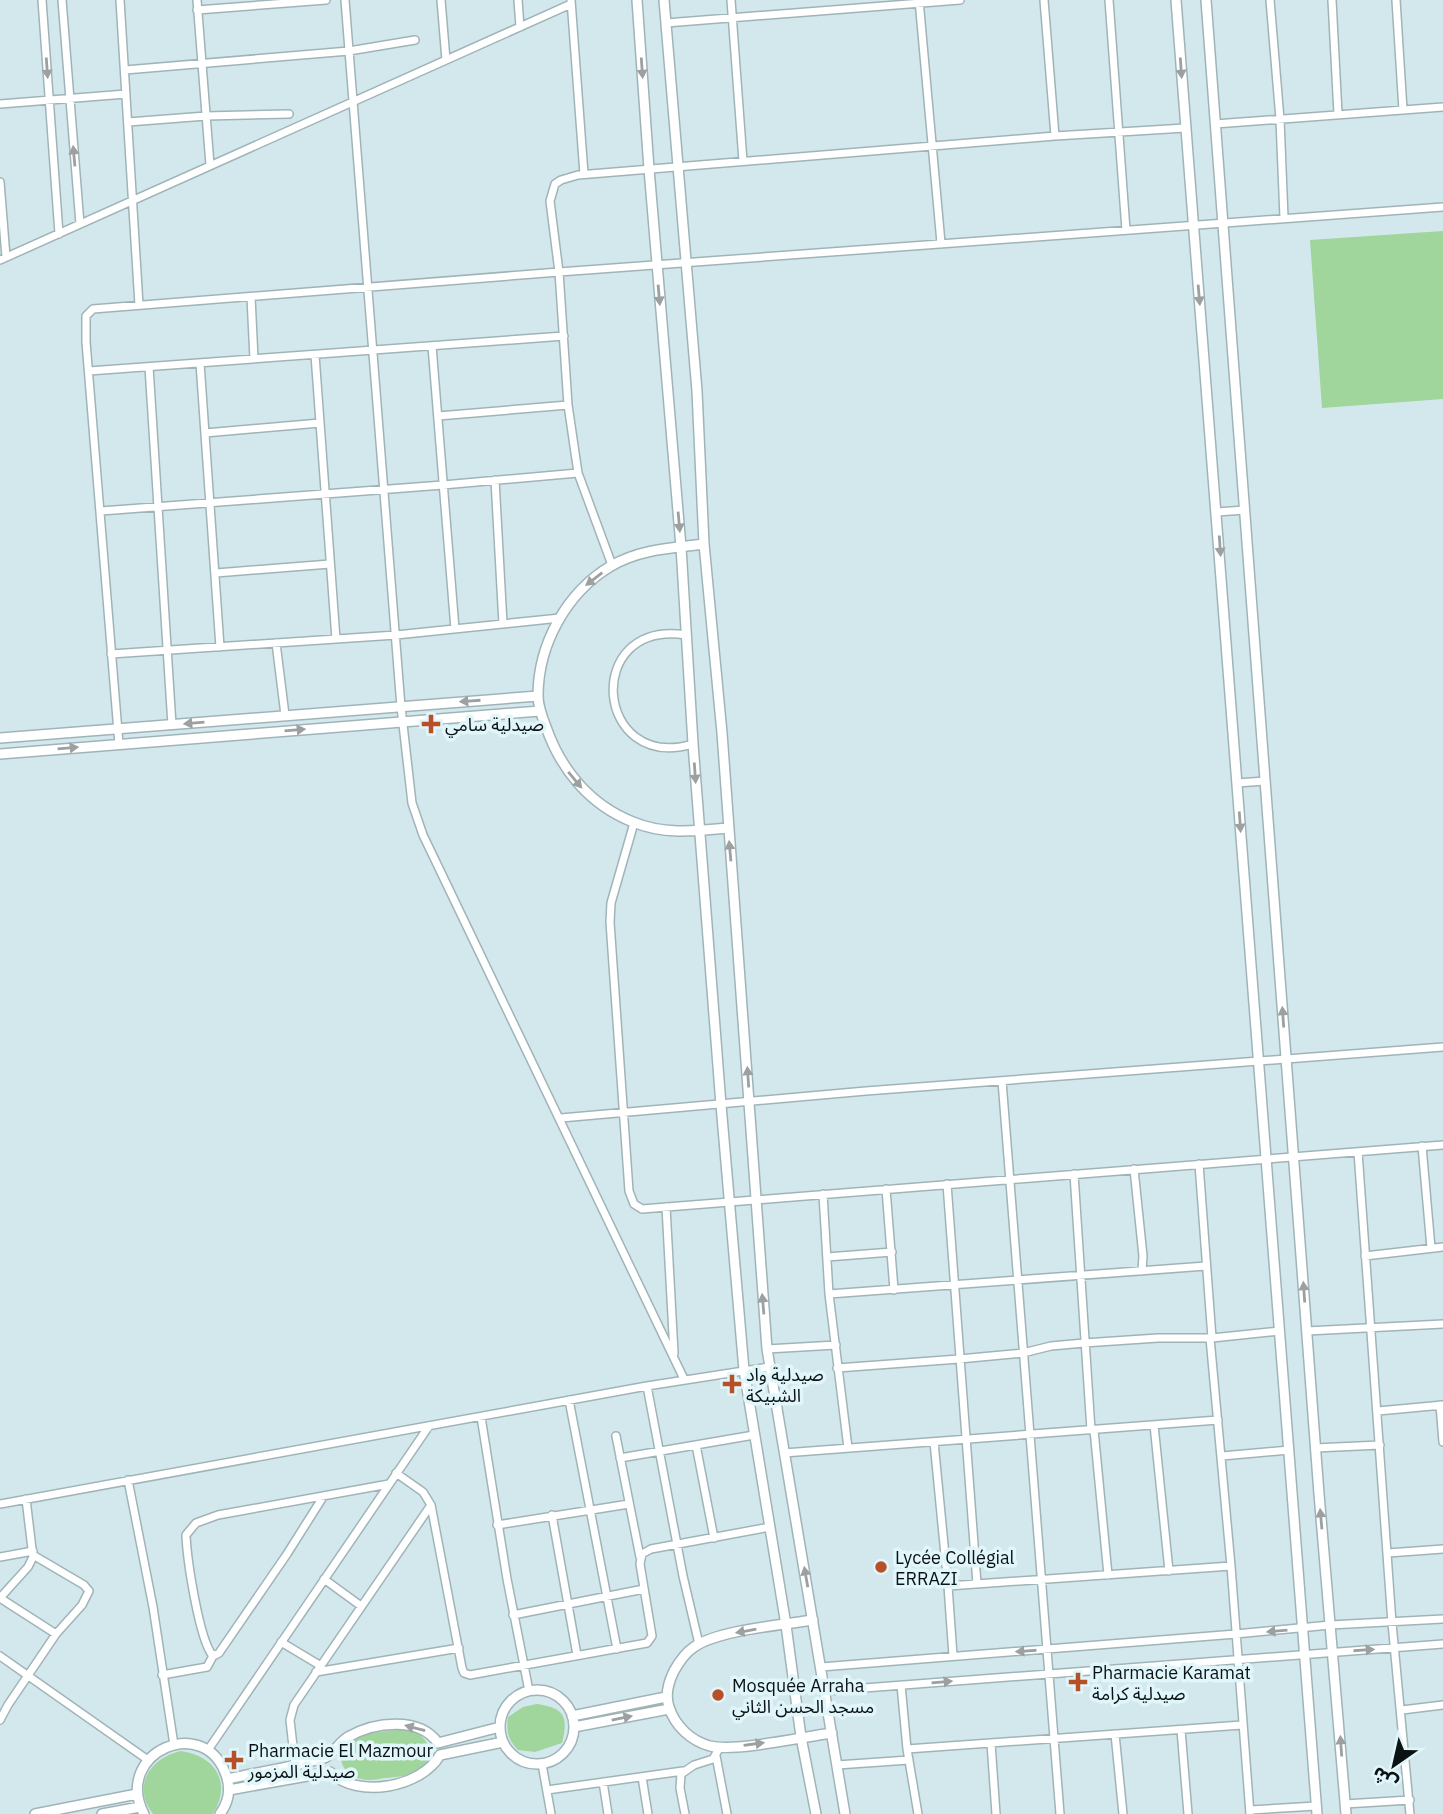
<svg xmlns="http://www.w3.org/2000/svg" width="1443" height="1814" viewBox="0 0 1443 1814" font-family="'IBM Plex Sans','Noto Sans Arabic',sans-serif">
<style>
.green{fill:#a0d59c}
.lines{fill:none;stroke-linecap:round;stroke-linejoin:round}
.minor-casing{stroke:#a0b4b8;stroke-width:10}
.tertiary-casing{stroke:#a0b4b8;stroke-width:12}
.minor{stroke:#fff;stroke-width:7}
.tertiary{stroke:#fff;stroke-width:9}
.oneway{fill:#9da0a1}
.poi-dot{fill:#b75029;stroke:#e0f6fa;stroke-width:2.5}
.labels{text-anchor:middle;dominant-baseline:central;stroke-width:7;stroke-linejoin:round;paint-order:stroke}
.poi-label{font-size:18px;fill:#0b1214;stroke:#e0f6fa;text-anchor:start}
</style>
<rect width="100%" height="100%" fill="#d3e8ed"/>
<path class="green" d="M1443,231V399L1322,408L1310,240Z
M537,1704C564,1708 569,1716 562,1743L535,1752L518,1750C508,1740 506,1731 508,1717L523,1707Z
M403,1729C428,1730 441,1759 416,1772C406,1777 390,1777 379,1779C342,1786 328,1750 355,1738C369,1732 388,1731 403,1729Z
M181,1751C216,1756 232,1783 213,1814H153C131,1786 151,1757 181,1751Z"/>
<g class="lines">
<defs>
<path id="minor" d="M42,0L59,234
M62,0L80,224
M120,0L139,305
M197,0L210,165
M345,0L401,707L412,803L423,835L684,1379
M441,0L446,60
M518,0L520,27
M571,0L584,174
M731,0L743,161
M919,0L941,243
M1044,0L1055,136
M1109,0L1126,230
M1270,0L1280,119L1284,218
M1332,0L1338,114
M1396,0L1403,110
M197,10L326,0
M666,23L960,0
M125,70L349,51L415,40
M0,104L126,94
M128,122L206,116L289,114
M1215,124L1443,107
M0,182L6,257
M0,260L571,4
M251,297L254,359
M432,346L455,629
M315,355L336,639
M200,363L220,647
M149,367L172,725
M89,371L564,336
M438,416L568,405
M205,433L320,423
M495,480L503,624
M101,511L443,485L578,473
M1217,512L1245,510
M612,565L578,473L568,405L559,272L550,201L555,184L561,180L578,175L1055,136L1185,128
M216,573L330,564
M686,635C582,619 594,773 693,744
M276,643L285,715
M111,654L396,635L560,618
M119,744L86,342V316L93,309L559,272L1443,207
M1237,783L1265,781
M634,823L611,903L610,922L629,1191L634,1204L642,1209L1443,1145
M1002,1081L1060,1814
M561,1118L866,1091L1443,1047
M1422,1146L1431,1248
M1358,1152L1392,1623L1410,1814
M1199,1164L1212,1338H1210L1231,1566L1250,1814
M1134,1169L1143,1256L1142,1271
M1074,1174L1091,1430
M947,1184L977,1584
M886,1189L894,1290
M823,1194L829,1294L848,1448
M666,1207L674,1353
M1365,1256L1443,1247
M827,1257L892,1252
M829,1294L1206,1266
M1307,1331L1443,1324
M1212,1338L1280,1331
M767,1349L836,1345
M837,1368L959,1359L1023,1353L1051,1346L1084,1343L1158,1338H1210
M647,1386L683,1576L699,1644
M569,1400L617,1649
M1440,1405L1443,1442
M1378,1411L1443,1405
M481,1417L507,1579L529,1691
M1154,1425L1169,1571
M1094,1430L1108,1575
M616,1436L640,1557
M934,1442L948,1586
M696,1445L714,1538
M1315,1448L1380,1445
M784,1453L1218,1420
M1222,1456L1289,1450
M620,1458L754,1435
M128,1480L153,1607L174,1745
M0,1504L647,1386L769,1367
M431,1505L462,1668L464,1673L470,1675L647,1643L652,1636L640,1564L642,1554L651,1549L770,1527
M552,1515L577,1655
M497,1525L629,1504
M1388,1553L1443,1549
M0,1557L33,1551
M324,1579L361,1606
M0,1598L28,1567L33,1557L26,1499
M0,1598L56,1634
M513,1615L644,1589
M281,1642L321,1666
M0,1656L148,1760
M213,1656C199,1640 187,1559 186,1535L196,1523L218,1515L389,1484
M953,1656L948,1586L1231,1566
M821,1667L1236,1634L1330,1625L1443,1619
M316,1672L459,1648
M162,1675L207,1667L213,1656L219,1653L287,1554L323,1497
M901,1685L907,1749L918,1814
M825,1691L1443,1644
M1402,1710L1443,1705
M0,1720L8,1705L56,1634L82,1605L89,1591L84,1585L33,1555
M1181,1730L1188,1814
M1115,1734L1123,1814
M991,1743L996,1814
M907,1749L1242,1725
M208,1750L429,1426
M716,1756L727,1814
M295,1764L290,1720L294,1705L431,1505L423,1492L396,1473
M542,1764L551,1814
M837,1765L909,1760
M642,1777L648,1814
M603,1782L608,1814
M547,1790L683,1771
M1345,1804L1410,1800
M1250,1810L1316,1806
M685,1814L680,1788L681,1774L694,1765L713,1759L720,1747"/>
<path id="tertiary" d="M637,0L649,169L681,547L693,744L721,1105L744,1370L786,1625L801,1737L816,1814
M664,0L697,391L704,544L722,733L767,1349L845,1814
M1176,0L1317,1814
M1206,0L1319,1494L1346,1814
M704,544C672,548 640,549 611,566C567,592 538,644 538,696C538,706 542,717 546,727C561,770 590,805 633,822C664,835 696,831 728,828
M0,738L538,696
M0,754L540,711
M813,1620C783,1625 718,1630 694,1647C685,1653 679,1662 674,1671C668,1683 665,1695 669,1707C675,1726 691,1741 710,1746C737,1752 801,1737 832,1733
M500 1727a37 37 0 1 1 74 0a37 37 0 1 1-74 0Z
M572,1716L666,1697
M574,1727L669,1709
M228,1779C259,1772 293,1767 324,1758C333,1755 339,1742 348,1737C374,1722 419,1716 438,1743L500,1727
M229,1790L330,1772C357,1799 421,1788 440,1755L503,1742
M35,1814L137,1794
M102,1814L140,1807
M144,1814C112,1752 207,1711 227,1778C231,1792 228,1803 220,1814"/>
</defs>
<use href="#minor" class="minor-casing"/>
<use href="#tertiary" class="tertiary-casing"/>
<use href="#minor" class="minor"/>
<use href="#tertiary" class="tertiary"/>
</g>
<defs><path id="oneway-solid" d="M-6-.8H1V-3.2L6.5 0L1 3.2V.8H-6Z" transform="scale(1.75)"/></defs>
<g class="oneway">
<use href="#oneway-solid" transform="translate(47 68) rotate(86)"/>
<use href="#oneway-solid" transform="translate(642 68) rotate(86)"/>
<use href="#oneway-solid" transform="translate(1181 68) rotate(86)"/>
<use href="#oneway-solid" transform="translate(74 156) rotate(-95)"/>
<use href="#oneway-solid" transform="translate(659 295) rotate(85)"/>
<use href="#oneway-solid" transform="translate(1199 295) rotate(85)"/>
<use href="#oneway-solid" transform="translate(679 522) rotate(85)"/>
<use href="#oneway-solid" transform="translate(1220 546) rotate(86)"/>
<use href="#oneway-solid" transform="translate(594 579) rotate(142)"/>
<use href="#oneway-solid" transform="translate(470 701) rotate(176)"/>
<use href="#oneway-solid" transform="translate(194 723) rotate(175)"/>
<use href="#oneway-solid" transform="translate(295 730) rotate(-5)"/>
<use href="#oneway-solid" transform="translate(68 748) rotate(-5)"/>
<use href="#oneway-solid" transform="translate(695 773) rotate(86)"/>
<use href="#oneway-solid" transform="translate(575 780) rotate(50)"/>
<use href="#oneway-solid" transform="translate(1240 822) rotate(86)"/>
<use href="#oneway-solid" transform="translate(730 851) rotate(-95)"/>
<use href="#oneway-solid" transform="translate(1283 1017) rotate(-94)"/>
<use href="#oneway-solid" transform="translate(748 1077) rotate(-94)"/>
<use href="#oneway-solid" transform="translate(1304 1292) rotate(-94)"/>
<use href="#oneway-solid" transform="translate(763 1304) rotate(-95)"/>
<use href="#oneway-solid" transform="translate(1321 1519) rotate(-95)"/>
<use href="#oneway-solid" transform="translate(806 1577) rotate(-100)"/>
<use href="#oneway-solid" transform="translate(746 1631) rotate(170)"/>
<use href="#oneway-solid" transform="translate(1277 1631) rotate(175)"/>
<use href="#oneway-solid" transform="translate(1364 1650) rotate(-4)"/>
<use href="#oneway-solid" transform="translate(1026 1651) rotate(176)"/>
<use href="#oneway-solid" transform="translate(942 1682) rotate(-5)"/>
<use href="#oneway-solid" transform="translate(622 1718) rotate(-11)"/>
<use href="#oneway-solid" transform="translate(415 1728) rotate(-165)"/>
<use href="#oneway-solid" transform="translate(754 1744) rotate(-8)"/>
<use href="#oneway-solid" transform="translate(1341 1746) rotate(-94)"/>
</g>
<g class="poi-dot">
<path d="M427.5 713.5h7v7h7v7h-7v7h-7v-7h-7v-7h7z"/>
<path d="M728.5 1373.5h7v7h7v7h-7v7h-7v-7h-7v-7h7z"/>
<circle cx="881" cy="1567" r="7"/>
<path d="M1074.5 1671.5h7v7h7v7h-7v7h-7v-7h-7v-7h7z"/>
<circle cx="718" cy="1695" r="7"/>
<path d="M230.5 1749.5h7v7h7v7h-7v7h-7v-7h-7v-7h7z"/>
</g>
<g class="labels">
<g class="poi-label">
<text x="445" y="724">صيدلية سامي</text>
<text x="746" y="1374">صيدلية واد<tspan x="746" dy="21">الشبيكة</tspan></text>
<text x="895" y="1557">Lycée Collégial<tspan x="895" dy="21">ERRAZI</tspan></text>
<text x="1092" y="1672">Pharmacie Karamat<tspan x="1092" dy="21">صيدلية كرامة</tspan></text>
<text x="732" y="1685">Mosquée Arraha<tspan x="732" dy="21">مسجد الحسن الثاني</tspan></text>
<text x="248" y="1750">Pharmacie El Mazmour<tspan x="248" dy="21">صيدلية المزمور</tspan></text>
</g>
</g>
<g transform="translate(1394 1765) rotate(214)" stroke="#e0f6fa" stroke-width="5" paint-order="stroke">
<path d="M0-5L12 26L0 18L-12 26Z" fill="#0b1214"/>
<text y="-10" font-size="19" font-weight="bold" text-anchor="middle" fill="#0b1214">ش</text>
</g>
</svg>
